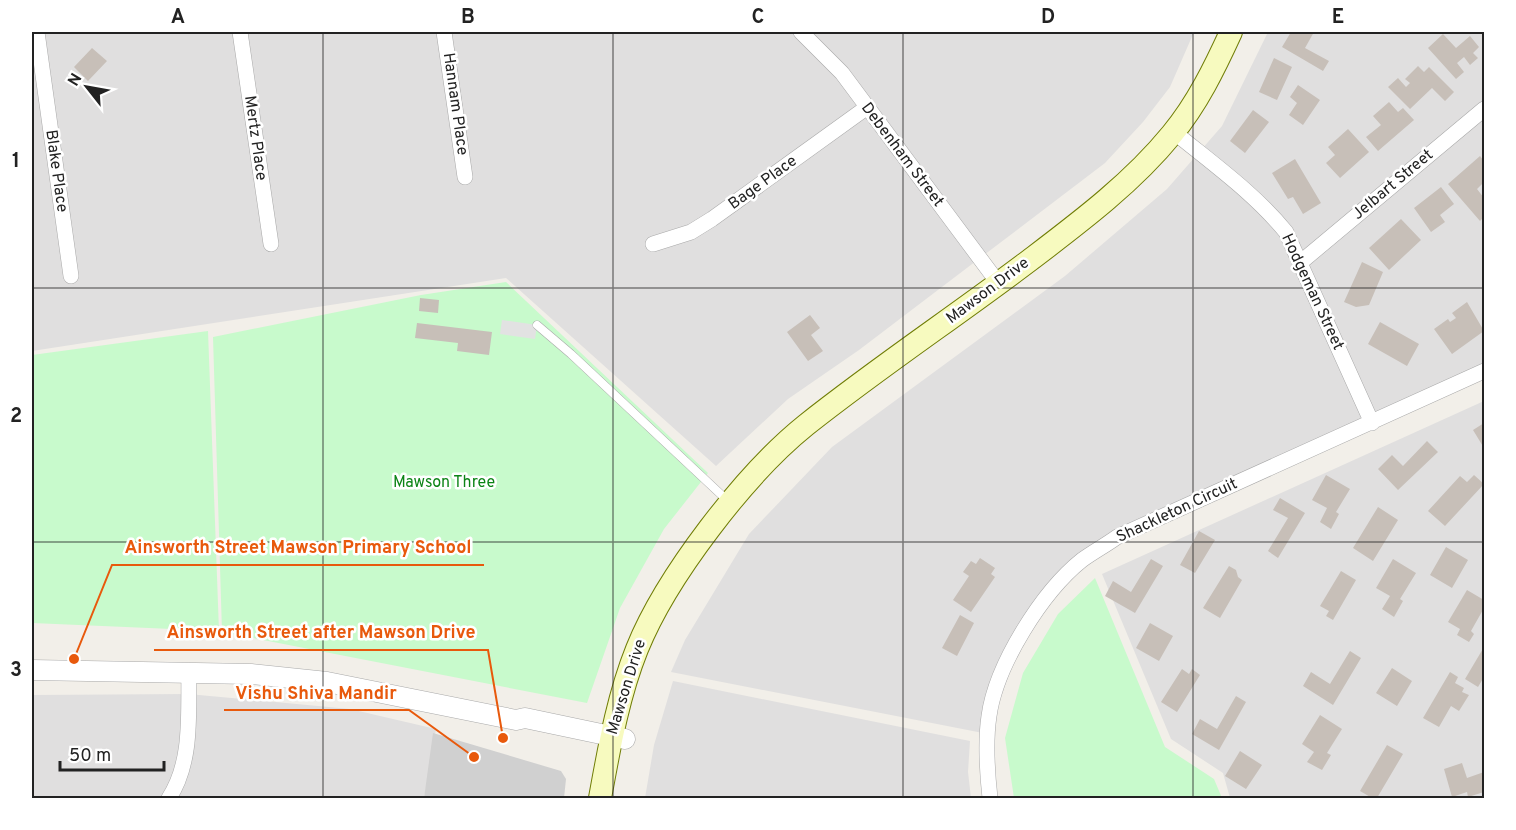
<svg xmlns="http://www.w3.org/2000/svg" width="1516" height="830" viewBox="0 0 1516 830" font-family="Overpass,sans-serif">
<style>
.residential{fill:#e0dfdf}
.religious{fill:#d0d0d0}
.park{fill:#c8facc}
.parking{fill:#e2e2e2}
.building{fill:#c7bfb8}
.lines{fill:none;stroke-linecap:round;stroke-linejoin:round}
.service-casing{stroke:#a9a9a9;stroke-width:9}
.minor-casing{stroke:#a9a9a9;stroke-width:16}
.tertiary-casing{stroke:#a9a9a9;stroke-width:21}
.secondary-casing{stroke:#707d05;stroke-width:24}
.service{stroke:#fff;stroke-width:8}
.minor{stroke:#fff;stroke-width:15}
.tertiary{stroke:#fff;stroke-width:20}
.secondary{stroke:#f7fabf;stroke-width:22}
.grid{fill:none;stroke:#222;stroke-width:1.5;stroke-opacity:0.55}
.labels{text-anchor:middle;dominant-baseline:central;stroke-width:5;stroke-linejoin:round;paint-order:stroke}
.street-label{font-size:16px;fill:#222;stroke:#fff}
.park-label{font-size:16px;fill:#0c8416;stroke:#fff}
.leader{fill:none;stroke:#e8590c;stroke-width:2}
.callout-dot{fill:#e8590c;stroke:#fff;stroke-width:2}
.callout-label{font-size:18px;text-anchor:middle;font-weight:bold;fill:#e8590c;stroke:#fff;stroke-width:5;stroke-linejoin:round;paint-order:stroke}
.neatline{fill:none;stroke:#222;stroke-width:2}
.grid-label{font-size:20px;text-anchor:middle;font-weight:bold;fill:#222}
</style>
<rect width="100%" height="100%" fill="#f2efe9"/>
<path class="residential" d="M32,32H1194L1170,87L1143,122L1105,163L859,350L788,399L716,466L506,278L32,351Z
M1268,32H1484V371L1082,560L1024,632L988,734L671,672L685,640L749,534L832,447L1065,276L1167,189L1222,126Z
M1484,401V798H1230L1223,773L1171,739L1102,574Z
M673,681L970,741L968,772L971,798H645L654,745Z
M188,694L350,709L436,729L424,798H32V695Z"/>
<path class="religious" d="M433,733L561,771L566,779L564,798H424Z"/>
<path class="park" d="M506,282L708,473L664,529L620,608L587,703L222,632L213,337L421,295Z
M208,331L219,631L32,623V355Z
M1095,578L1165,747L1214,779L1222,798H1014L1005,738L1023,673L1058,614Z"/>
<path class="parking" d="M502,320L537,325L535,339L500,334Z"/>
<path class="building" d="M1291,32H1314L1305,48L1329,61L1323,71L1282,47Z
M1443,34L1456,48L1470,36L1479,47L1473,53L1478,58L1470,65L1464,57L1457,63L1464,72L1456,79L1428,48Z
M92,48L107,61L88,81L74,67Z
M1274,58L1292,67L1277,100L1259,92Z
M1418,66L1424,72L1429,67L1454,92L1445,101L1432,88L1410,109L1388,87L1398,78L1406,87L1410,83L1405,79Z
M1298,85L1320,100L1303,125L1289,115L1297,103L1290,97Z
M1389,102L1398,112L1403,108L1414,120L1378,151L1366,137L1381,125L1373,116Z
M1253,110L1269,122L1245,153L1230,141Z
M1348,129L1369,152L1340,178L1326,163L1335,155L1328,147Z
M1480,156L1484,161V182L1477,189L1484,198V217L1480,221L1448,184Z
M1295,159L1321,203L1303,214L1293,197L1288,199L1272,173Z
M1441,187L1454,204L1440,215L1445,222L1431,232L1414,208Z
M1401,219L1421,240L1389,270L1369,248Z
M1362,262L1383,272L1369,305L1356,307L1344,302Z
M420,298L439,300L438,313L419,311Z
M1467,302L1484,331L1452,354L1434,329L1448,319L1450,322L1456,318L1452,313Z
M810,315L820,328L811,335L823,351L808,361L787,332Z
M1380,322L1419,344L1407,366L1368,344Z
M417,323L492,332L489,355L457,351L458,343L415,338Z
M1484,423V448L1473,430Z
M1427,441L1438,452L1398,490L1378,469L1392,455L1403,466Z
M1326,475L1350,489L1336,512L1339,514L1331,529L1320,522L1327,508L1312,500Z
M1474,475L1484,484L1445,526L1428,511L1460,476L1467,482Z
M1280,498L1305,513L1278,558L1268,551L1288,518L1273,510Z
M1378,507L1398,520L1373,561L1353,548Z
M1199,531L1215,540L1195,573L1180,565Z
M1446,547L1468,560L1452,588L1430,575Z
M980,558L995,568L991,574L995,577L971,612L953,600L969,576L963,572L971,561L976,564Z
M1151,559L1163,566L1135,613L1105,596L1113,581L1131,592Z
M1393,559L1416,573L1400,599L1403,601L1394,617L1382,609L1390,596L1376,588Z
M1229,566L1236,570L1238,577L1242,580L1220,618L1203,608Z
M1341,571L1356,580L1333,620L1326,616L1329,611L1320,606Z
M1467,590L1484,600V608L1471,631L1474,634L1469,642L1457,635L1460,629L1448,622Z
M960,615L974,623L957,656L942,648Z
M1150,623L1173,636L1159,661L1136,648Z
M1484,647V677L1478,687L1465,679Z
M1350,651L1361,658L1333,705L1303,686L1311,672L1330,684Z
M1392,668L1412,681L1397,706L1376,693Z
M1182,669L1189,674L1192,669L1200,675L1177,712L1161,702Z
M1450,672L1458,677L1455,683L1464,688L1462,692L1469,695L1459,711L1451,706L1439,727L1423,718Z
M1236,696L1246,702L1219,750L1192,734L1200,719L1217,729Z
M1320,715L1342,729L1327,753L1331,755L1322,770L1307,762L1314,752L1302,744Z
M1387,745L1403,754L1377,798H1372L1360,791Z
M1240,751L1262,765L1246,789L1225,776Z
M1462,763L1467,778L1484,772V792L1468,797L1467,792L1452,797L1444,769Z"/>
<g class="lines">
<defs>
<path id="service" d="M537,325L571,354L729,502"/>
<path id="minor" d="M37,32L71,276
M240,32L271,244
M444,32L465,177
M801,32L842,73L999,284
M1174,132C1213,164 1254,193 1286,232L1372,423
M653,244L691,232L712,219L866,108
M1301,262L1484,109
M169,798C193,761 188,713 189,671
M990,798C987,771 985,743 989,716C996,665 1042,592 1082,560C1093,552 1106,545 1117,537L1484,371"/>
<path id="tertiary" d="M32,670L251,674L327,682L516,720L525,718L625,739"/>
<path id="secondary" d="M600,798C609,749 618,696 637,649C666,577 745,474 806,425C879,367 956,316 1030,260C1080,222 1132,183 1172,134C1197,104 1215,67 1231,32"/>
</defs>
<use href="#service" class="service-casing"/>
<use href="#minor" class="minor-casing"/>
<use href="#tertiary" class="tertiary-casing"/>
<use href="#secondary" class="secondary-casing"/>
<use href="#service" class="service"/>
<use href="#minor" class="minor"/>
<use href="#tertiary" class="tertiary"/>
<use href="#secondary" class="secondary"/>
</g>
<path class="grid" d="M323,32V798M613,32V798M903,32V798M1193,32V798M32,288H1484M32,542H1484"/>
<g class="labels">
<g class="street-label">
<text transform="translate(455 104) rotate(82)">Hannam Place</text>
<text transform="translate(255 138) rotate(82)">Mertz Place</text>
<text transform="translate(902 155) rotate(53)">Debenham Street</text>
<text transform="translate(56 171) rotate(82)">Blake Place</text>
<text transform="translate(763 183) rotate(-36)">Bage Place</text>
<text transform="translate(1393 185) rotate(-40)">Jelbart Street</text>
<text transform="translate(988 291) rotate(-37)">Mawson Drive</text>
<text transform="translate(1312 292) rotate(65)">Hodgeman Street</text>
<text transform="translate(1177 511) rotate(-25)">Shackleton Circuit</text>
<text transform="translate(627 687) rotate(-73)">Mawson Drive</text>
</g>
<g class="park-label">
<text x="444" y="483">Mawson Three</text>
</g>
</g>
<path class="leader" d="M74 659L112 565H484M503 738L488 650H154M474 757L409 710H224"/>
<g class="callout-dot">
<circle cx="74" cy="659" r="6"/>
<circle cx="503" cy="738" r="6"/>
<circle cx="474" cy="757" r="6"/>
</g>
<g class="callout-label">
<text x="298" y="553">Ainsworth Street Mawson Primary School</text>
<text x="321" y="638">Ainsworth Street after Mawson Drive</text>
<text x="316" y="699">Vishu Shiva Mandir</text>
</g>
<rect width="1516" height="830" fill="none" stroke="#ffffff" stroke-width="66"/>
<g transform="translate(87 87) rotate(301)" stroke="#ffffff" stroke-width="4.5" paint-order="stroke">
<path d="M0-4.5L10 22L0 15L-10 22Z" fill="#222222"/>
<text y="-9" font-size="16" font-weight="bold" text-anchor="middle" fill="#222222">N</text>
</g>
<path d="M60 761v9h104v-9" fill="none" stroke="#222222" stroke-width="3"/>
<text x="69" y="761" font-size="18" fill="#222222" stroke="#ffffff" stroke-width="4.5" paint-order="stroke">50 m</text>
<rect x="33" y="33" width="1450" height="764" class="neatline"/>
<g class="grid-label">
<text x="178" y="23">A</text>
<text x="468" y="23">B</text>
<text x="758" y="23">C</text>
<text x="1048" y="23">D</text>
<text x="1338" y="23">E</text>
<text x="16" y="167">1</text>
<text x="16" y="422">2</text>
<text x="16" y="676">3</text>
</g>
</svg>
